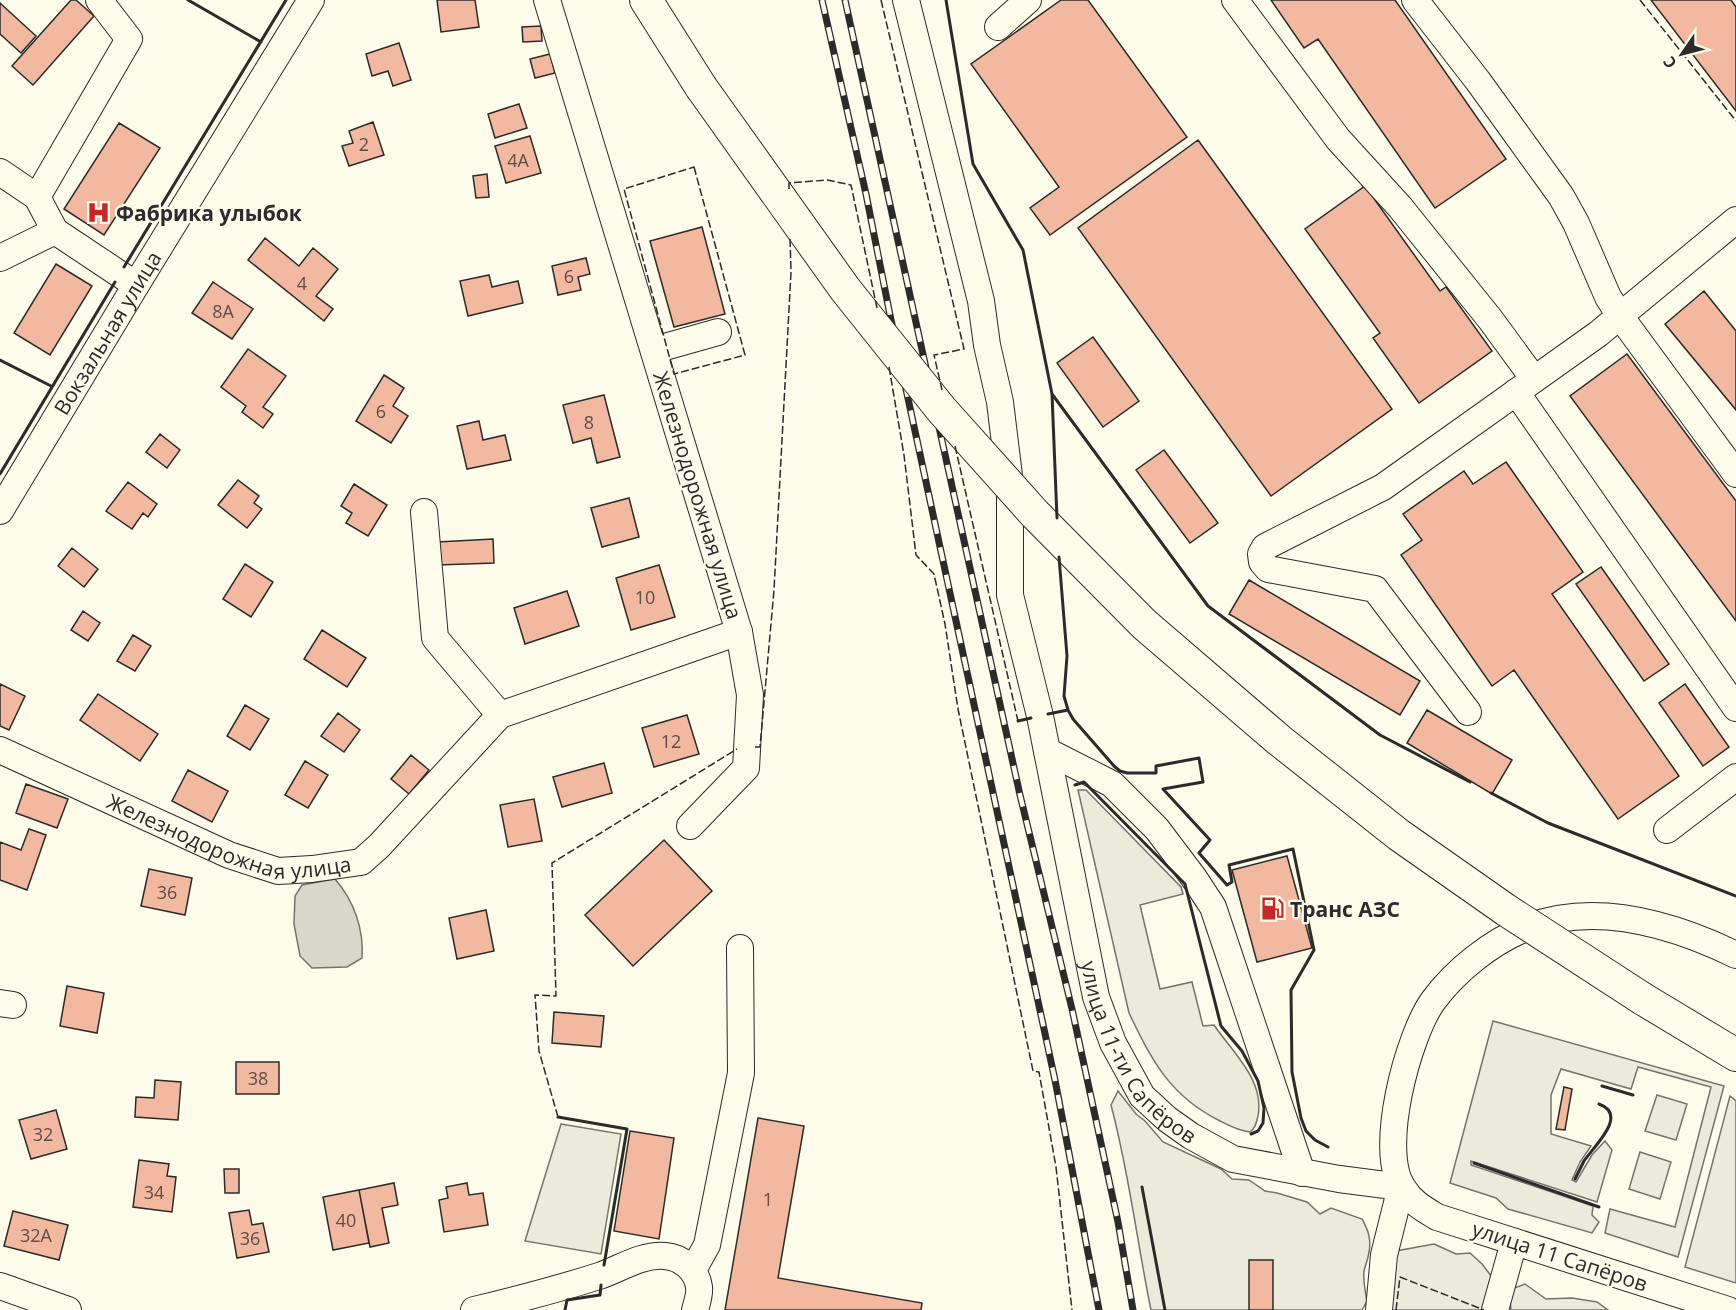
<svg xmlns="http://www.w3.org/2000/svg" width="1736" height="1310" viewBox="0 0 1736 1310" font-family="'Open Sans',sans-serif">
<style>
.green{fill:#ecebdb;stroke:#74746e;stroke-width:1.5}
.parking{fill:#eceadb;stroke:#74746e;stroke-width:1.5}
.water{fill:#d8d7c9;stroke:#74746e;stroke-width:1.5}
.building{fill:#f2b8a0;stroke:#2b2b2b;stroke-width:1.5}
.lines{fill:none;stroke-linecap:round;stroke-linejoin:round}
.minor-casing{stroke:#2b2b2b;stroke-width:28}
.major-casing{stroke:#2b2b2b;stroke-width:34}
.minor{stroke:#fdfbea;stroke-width:26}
.major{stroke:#fdfbea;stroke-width:32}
.rail-casing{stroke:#2b2b2b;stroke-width:7}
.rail{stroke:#fdfbea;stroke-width:4.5;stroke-dasharray:14;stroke-linecap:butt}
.major-bridge-casing{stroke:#2b2b2b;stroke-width:34;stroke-linecap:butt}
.major-bridge{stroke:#fdfbea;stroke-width:32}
.fence{stroke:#2b2b2b;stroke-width:1.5;stroke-dasharray:8 3;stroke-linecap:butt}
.wall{stroke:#2b2b2b;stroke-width:3}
.labels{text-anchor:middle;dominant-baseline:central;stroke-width:4.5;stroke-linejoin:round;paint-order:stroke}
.number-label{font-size:18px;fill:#5d4e48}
.poi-label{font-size:21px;font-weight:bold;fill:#2b2b2b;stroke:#fdfbea;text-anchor:start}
.street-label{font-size:21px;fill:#2b2b2b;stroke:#fdfbea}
</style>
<rect width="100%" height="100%" fill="#fdfbea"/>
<path class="green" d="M1078,790H1086L1181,887L1183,894L1140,905L1160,989L1192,982L1203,1026L1214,1025C1232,1052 1265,1080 1258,1116C1256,1123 1256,1127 1250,1132C1239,1131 1230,1126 1220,1121C1170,1096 1152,1061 1129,1013Z
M1493,1021L1724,1086L1678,1257L1605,1233L1610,1209L1675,1227L1711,1087L1638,1067L1631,1089L1561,1069L1551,1095V1134L1591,1146L1580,1162L1572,1180L1576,1182L1592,1155L1605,1141L1612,1150L1597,1202L1471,1161V1165L1593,1206L1592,1215L1599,1222L1592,1233L1508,1209L1496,1198L1450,1183Z
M1118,1091L1136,1114L1145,1121L1163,1142L1221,1169L1232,1179L1249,1180L1265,1191L1277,1193L1307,1202L1320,1214L1331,1208L1362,1219C1369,1231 1372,1242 1368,1257C1367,1262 1365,1266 1364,1271C1363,1281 1365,1291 1367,1301L1362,1310H1151C1137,1242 1129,1172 1111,1105Z
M1657,1095L1687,1104L1676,1140L1645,1131Z
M1730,1096L1736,1101V1283L1685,1267Z
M1640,1152L1671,1162L1660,1199L1629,1189Z
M1434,1244L1456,1254L1470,1253L1482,1264L1492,1277L1485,1310H1387L1396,1251Z
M1525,1284L1546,1299L1572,1298L1597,1302L1608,1310H1511L1509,1290Z"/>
<path class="parking" d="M561,1124L621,1134L601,1254L525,1241Z"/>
<path class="water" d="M335,879C354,901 364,929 362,958L347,967L312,968L300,956L294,924L295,896L302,885Z"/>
<path class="building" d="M71,0H76L94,16L33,85L12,66Z
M437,0H475L479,27L441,32Z
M1061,0H1088L1187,137L1050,235L1030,208L1059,187L971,64Z
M1271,0H1395L1506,159L1435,208L1318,39L1304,48Z
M1651,0H1731L1736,7V111Z
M0,3L36,36L21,53L0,34Z
M541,26L542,41L523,42L522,27Z
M399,43L411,80L393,86L388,71L372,76L366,54Z
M550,54L555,73L535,78L530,59Z
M519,104L527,128L495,138L488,114Z
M373,122L384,155L349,166L342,146L353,143L349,131Z
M119,123L160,148L104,235L64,209Z
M530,136L541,173L506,183L495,146Z
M1198,140L1392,409L1271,496L1078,228Z
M487,174L489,197L476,198L473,176Z
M1365,186L1440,291L1446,287L1492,351L1419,403L1373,338L1380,333L1305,229Z
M702,227L725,314L674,327L650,241Z
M265,238L299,266L313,248L338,269L316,296L333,309L324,321L248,260Z
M586,258L590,274L578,277L581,290L558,295L552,266Z
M56,264L92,286L50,355L14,333Z
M489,275L492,287L518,281L523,303L468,316L460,281Z
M213,282L253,309L232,339L192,313Z
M1704,291L1736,331V410L1665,324Z
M1093,337L1139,401L1103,427L1057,363Z
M248,349L286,376L263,407L273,414L263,428L242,412L246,406L221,387Z
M1627,354L1736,501V621L1570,396Z
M384,375L404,388L393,406L408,416L391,443L356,421Z
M604,395L620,457L597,463L591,438L573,443L563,405Z
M479,421L483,440L505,435L511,460L467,469L457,426Z
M160,434L180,450L167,468L146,452Z
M1164,450L1218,523L1190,543L1136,470Z
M1506,462L1583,572L1552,594L1679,776L1618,819L1514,670L1492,686L1401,555L1422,540L1403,514L1464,471L1473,484Z
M238,480L259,496L254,503L262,509L247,528L218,505Z
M128,482L157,504L148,517L143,513L132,529L106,511Z
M354,484L387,505L368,536L346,523L352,513L341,506Z
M629,498L639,537L602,547L591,508Z
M493,539L494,563L438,565L437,542Z
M72,548L98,569L84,587L58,566Z
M245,564L273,582L251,617L223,599Z
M659,565L675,617L631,630L616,578Z
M1601,567L1669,664L1644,681L1576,584Z
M1249,580L1420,681L1400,715L1229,614Z
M567,591L579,626L525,644L514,608Z
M83,611L100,623L88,641L71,630Z
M322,630L366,658L347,687L304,659Z
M133,635L151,646L135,671L117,661Z
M0,684L25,696L9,730L0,726Z
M1685,684L1729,747L1703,766L1659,703Z
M98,694L158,734L140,761L80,720Z
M245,705L269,719L250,750L227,736Z
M1427,710L1512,760L1492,794L1407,743Z
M338,713L360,730L344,752L321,736Z
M687,715L699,754L654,767L642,728Z
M411,755L429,770L409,794L391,779Z
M305,761L328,775L308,808L285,795Z
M604,763L612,793L562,807L553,777Z
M188,770L228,791L212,822L172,801Z
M26,784L68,799L57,828L16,813Z
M534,799L542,841L508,847L500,805Z
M29,829L46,835L27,890L0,880V842L21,850Z
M664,840L712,891L633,966L585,915Z
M1287,856L1312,948L1257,962L1232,870Z
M149,869L192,878L185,915L141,906Z
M486,910L494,951L457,959L449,918Z
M67,986L104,993L97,1033L60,1026Z
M554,1012L604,1016L601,1047L552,1043Z
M236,1062H279V1094H236Z
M155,1080L181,1082L178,1120L135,1117L136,1097L154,1098Z
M1564,1087L1572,1089L1565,1130L1556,1129Z
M56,1110L67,1149L31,1159L19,1120Z
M758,1118L804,1126L778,1278L922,1303L921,1310H725Z
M630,1131L674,1138L659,1239L614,1231Z
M139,1160L169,1164L167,1176L176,1177L172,1212L133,1207Z
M224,1169H239V1193H225Z
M394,1183L398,1205L382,1208L389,1243L370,1247L359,1190Z
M467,1183L469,1195L483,1193L488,1225L444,1232L439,1200L448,1198L446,1187Z
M359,1190L369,1243L333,1250L323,1197Z
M249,1210L252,1225L263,1223L269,1252L237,1258L229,1213Z
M13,1211L68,1225L59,1260L4,1246Z
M1249,1260H1273V1310H1249Z"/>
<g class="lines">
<defs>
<g id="minor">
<path id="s1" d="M906,0L981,301L987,345L1000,402L1010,484V595L1040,716L1096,997L1113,1043L1142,1096L1167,1119L1191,1136L1233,1159L1339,1179L1401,1187"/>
<path d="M1235,0L1338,139L1400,207L1490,319L1534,379"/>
<path d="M1415,0L1478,81L1561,196L1576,223L1608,297L1620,316L1736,474"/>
<path d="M998,27L1028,0"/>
<path d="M0,172L37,197L55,231L136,285"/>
<path d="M37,197L129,39L99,0"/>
<path d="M0,258L55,231"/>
<path d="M654,350L718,332"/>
<path d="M1516,392L1736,708"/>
<path id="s2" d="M0,511L136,285L311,0"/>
<path d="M424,512L435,638L500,715"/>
<path d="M1468,712L1375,589L1268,569L1262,562L1261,554L1265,547L1383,487L1598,334L1736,220"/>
<path id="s3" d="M0,750L229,855L278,871L312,869L361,862L379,846L500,715L739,632L547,0"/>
<path d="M1047,751L1112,784L1157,829L1194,878L1213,907L1302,1173"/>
<path d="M690,826L746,768L750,695L739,632"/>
<path d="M1667,830L1736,777"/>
<path d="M0,1003L13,1005"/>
<path d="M693,1270L707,1245L741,1073L740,948"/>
<path d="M0,1286L68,1310"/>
<path d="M474,1310C516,1300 558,1289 599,1276C620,1269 641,1254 665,1256C681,1257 697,1270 699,1287C700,1294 697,1303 695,1310"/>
<path d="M1379,1310L1384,1255L1401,1187"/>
<path d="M1495,1310L1514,1242"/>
<path d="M1728,1310L1437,1217C1424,1209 1411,1202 1403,1188C1377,1151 1408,1036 1433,1001C1455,971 1491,942 1526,928C1595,901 1672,924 1736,955"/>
</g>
<path id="major" d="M646,0L701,87
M1643,999L1736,1055"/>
</defs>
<use href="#minor" class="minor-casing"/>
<use href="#major" class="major-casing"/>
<use href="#minor" class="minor"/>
<use href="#major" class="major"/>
<defs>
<path id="rail" d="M822,0L866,194L890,315L1055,1080L1099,1310
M845,0L1020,795L1072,1009L1118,1222L1133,1310"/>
</defs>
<use href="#rail" class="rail-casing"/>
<use href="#rail" class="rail"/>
<defs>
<path id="major-bridge" d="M701,87L845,289L941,409L1035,514L1144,624L1279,740L1399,835L1506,910L1643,999"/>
</defs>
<use href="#major-bridge" class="major-bridge-casing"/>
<use href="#major-bridge" class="major-bridge"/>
<path class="fence" d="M881,0L964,349L934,355L942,390
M1640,0L1736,121
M694,167L745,355L674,374L624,189Z
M789,189V183L827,180L851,185L877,308
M889,367L904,455L916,555L934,574L945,624L958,709L1033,1071L1039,1072L1056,1167L1072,1310
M955,446L1018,721
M755,747H760L774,590L791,272L790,237
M558,1117L539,1051L535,995L556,996L552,863L737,749
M1396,1310L1400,1277L1484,1310"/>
<path class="wall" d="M188,0L261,42
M946,0L973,164L1023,250L1052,394L1057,518
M124,267L286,0
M0,360L51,386
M1052,394L1208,606L1380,735L1470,782
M0,474L115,282
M1068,710L1073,719L1114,766L1120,771L1127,773H1156V766L1199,758L1203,782L1163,789L1210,840L1199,853L1227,885L1232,882L1229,865L1293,849L1314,950L1291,990L1292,1072L1301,1118L1306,1131L1315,1140L1328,1147
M1048,714L1068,710L1064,696L1067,656L1059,557
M1018,721L1031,718
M1075,785L1084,782L1185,884L1221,1026L1242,1051L1258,1081L1264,1108L1263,1123L1258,1131L1251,1134
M1491,793L1548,823L1736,896
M1602,1086L1633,1095
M558,1117L627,1129L604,1265
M1474,1163L1599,1207
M1575,1179C1578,1173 1581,1167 1584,1161C1594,1146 1629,1115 1599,1104
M1142,1187L1165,1310
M565,1310L567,1300L600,1295L601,1285"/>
</g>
<defs>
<symbol id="hospital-bare" viewBox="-9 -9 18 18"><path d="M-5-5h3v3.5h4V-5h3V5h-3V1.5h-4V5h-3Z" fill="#c62828" stroke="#fdfbea" stroke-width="2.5" paint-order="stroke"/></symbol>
<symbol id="fuel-bare" viewBox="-9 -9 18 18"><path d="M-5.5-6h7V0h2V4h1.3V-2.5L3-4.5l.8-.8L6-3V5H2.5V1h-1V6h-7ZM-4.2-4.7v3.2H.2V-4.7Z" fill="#c62828" stroke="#fdfbea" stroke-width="2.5" paint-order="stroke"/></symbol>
</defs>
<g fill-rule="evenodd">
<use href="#hospital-bare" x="82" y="196" width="33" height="33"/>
<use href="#fuel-bare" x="1256" y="892" width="33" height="33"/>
</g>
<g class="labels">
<g class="number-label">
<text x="364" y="144">2</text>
<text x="518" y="160">4А</text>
<text x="569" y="276">6</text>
<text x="302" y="283">4</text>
<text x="223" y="311">8А</text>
<text x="381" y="411">6</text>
<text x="589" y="422">8</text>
<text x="645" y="597">10</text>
<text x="671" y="741">12</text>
<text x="167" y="892">36</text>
<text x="258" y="1078">38</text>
<text x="43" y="1134">32</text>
<text x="154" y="1192">34</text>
<text x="768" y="1199">1</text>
<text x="346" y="1220">40</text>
<text x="36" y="1235">32А</text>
<text x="250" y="1238">36</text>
</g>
<g class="poi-label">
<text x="116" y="213">Фабрика улыбок</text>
<text x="1290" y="909">Транс АЗС</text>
</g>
<g class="street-label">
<text stroke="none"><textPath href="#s2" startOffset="208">Вокзальная улица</textPath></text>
<text transform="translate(698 495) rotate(73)">Железнодорожная улица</text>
<text stroke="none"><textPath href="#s3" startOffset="248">Железнодорожная улица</textPath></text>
<text stroke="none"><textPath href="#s1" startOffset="1088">улица 11-ти Сапёров</textPath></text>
<text transform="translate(1560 1256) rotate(18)">улица 11 Сапёров</text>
</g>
</g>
<g transform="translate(1682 54) rotate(235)" stroke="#fdfbea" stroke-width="4.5" paint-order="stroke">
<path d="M0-4.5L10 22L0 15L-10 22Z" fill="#2b2b2b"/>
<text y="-9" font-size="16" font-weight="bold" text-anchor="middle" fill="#2b2b2b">С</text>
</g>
</svg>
